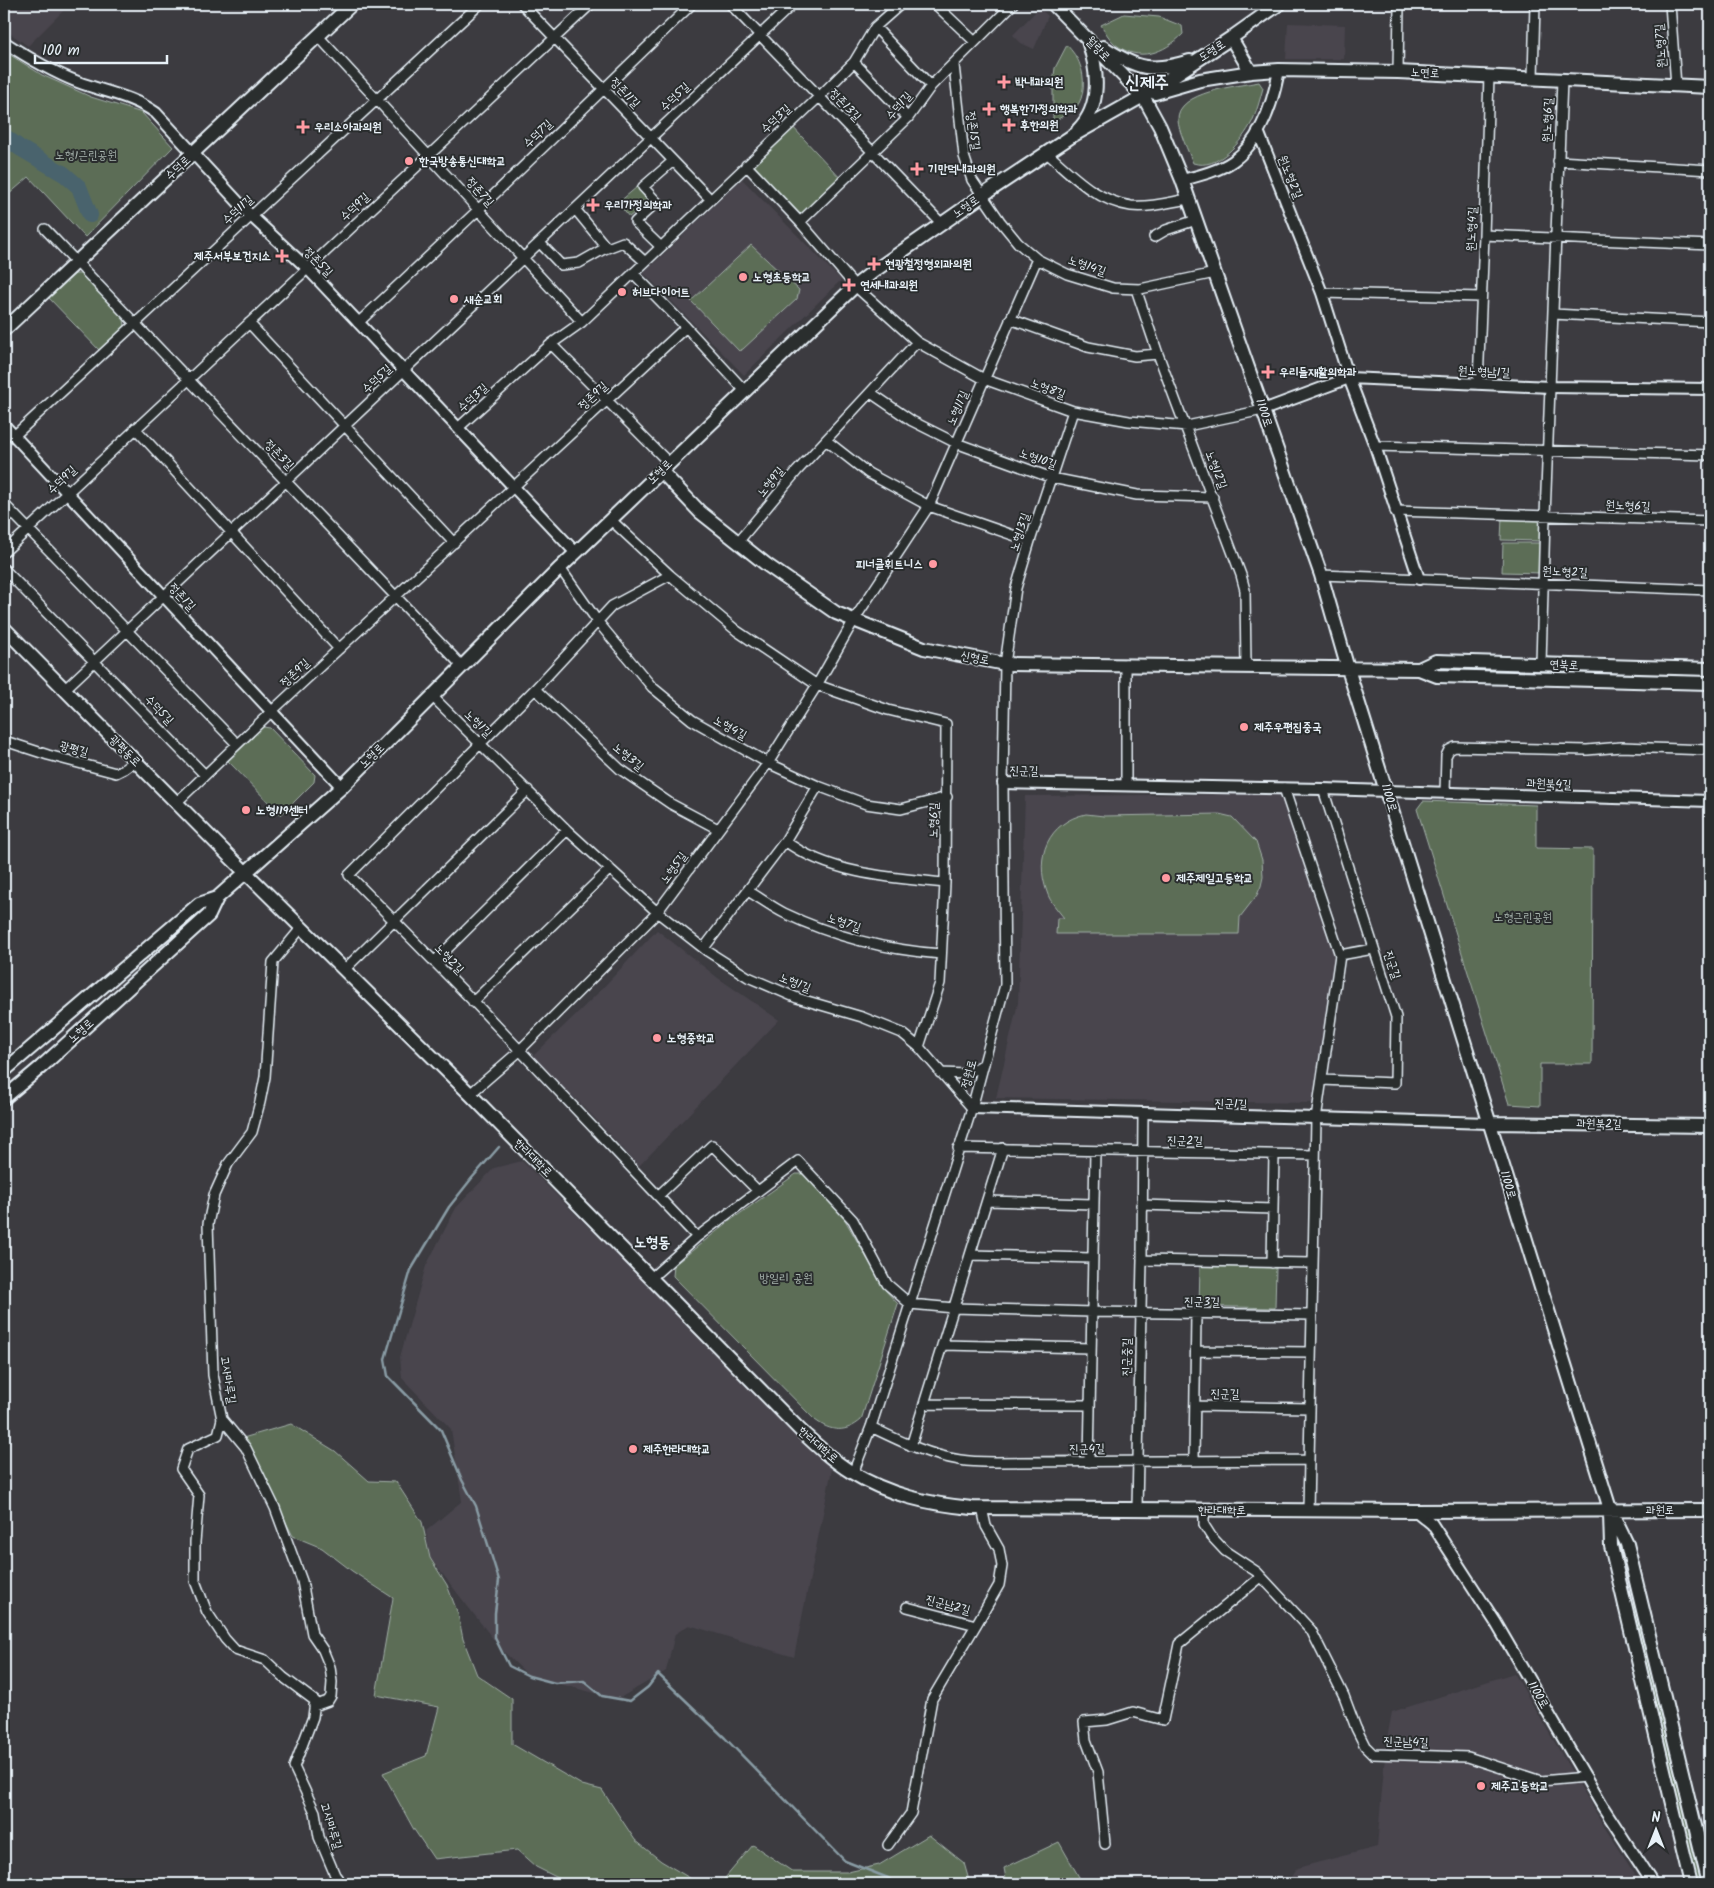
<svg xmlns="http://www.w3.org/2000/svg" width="1714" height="1888" viewBox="0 0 1714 1888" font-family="Kalam,'Poor Story',sans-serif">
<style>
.built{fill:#49454d}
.green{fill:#5b6d57;stroke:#a2afa8}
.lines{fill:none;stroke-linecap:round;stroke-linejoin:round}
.stream{stroke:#899ca5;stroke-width:2.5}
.river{stroke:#49636d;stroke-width:16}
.minor-casing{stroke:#e8f1f8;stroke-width:12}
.tertiary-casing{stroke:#e8f1f8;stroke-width:14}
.secondary-casing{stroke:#e8f1f8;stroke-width:16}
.minor{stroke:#2a2d2e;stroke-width:9}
.tertiary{stroke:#2a2d2e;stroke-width:10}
.secondary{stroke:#2a2d2e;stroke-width:12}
.poi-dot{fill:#ff9aa2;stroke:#2a2d2e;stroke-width:2}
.labels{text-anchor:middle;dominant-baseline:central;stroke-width:4;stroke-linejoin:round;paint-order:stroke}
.street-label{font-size:12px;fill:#e8f1f8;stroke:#2a2d2e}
.poi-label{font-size:12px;font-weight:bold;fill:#e8f1f8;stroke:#2a2d2e;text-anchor:start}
.park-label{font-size:12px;fill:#a9b6b0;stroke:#2a2d2e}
.quarter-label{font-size:15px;font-weight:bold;fill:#e8f1f8;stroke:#2a2d2e}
.district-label{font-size:18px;font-weight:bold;fill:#e8f1f8;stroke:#2a2d2e}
</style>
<rect width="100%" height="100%" fill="#3c3b40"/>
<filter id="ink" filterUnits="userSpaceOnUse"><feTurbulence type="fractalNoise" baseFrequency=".02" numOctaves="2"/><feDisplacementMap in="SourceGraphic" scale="10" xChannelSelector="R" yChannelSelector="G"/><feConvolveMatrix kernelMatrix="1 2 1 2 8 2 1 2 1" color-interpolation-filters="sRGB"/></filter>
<g filter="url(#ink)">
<path class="built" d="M4,4H70L28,46L4,29Z
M1039,8L1048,16L1034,49L1021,43L1013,35Z
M1288,23L1345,25L1344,59H1286Z
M742,179L841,280L744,375L644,273Z
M1283,794L1337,960L1316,1103L996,1098L1018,1003L1025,796Z
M657,930L718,978L779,1020L639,1166L588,1111L532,1057L598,993Z
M522,1161L832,1469L794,1657L689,1625L675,1634L666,1671L618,1699L529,1676L501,1649L430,1558L426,1531L462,1501L451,1429L402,1378L400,1357L426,1266L456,1208L494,1168Z
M1514,1673L1605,1828L1641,1884H1286L1297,1868L1377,1847L1386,1744L1392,1712Z"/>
<path class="green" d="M1124,14L1159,17L1182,26L1183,34C1164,53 1139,63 1115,44C1109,39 1105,31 1101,25Z
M1067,45C1072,51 1078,58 1080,65C1085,76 1085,98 1076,107C1070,114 1060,116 1053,123V83L1055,68Z
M4,51L42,75L91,97L142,113L173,147L85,237L29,177L8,195L4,190Z
M1259,82L1263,88C1260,99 1257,111 1252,122C1242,141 1218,171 1193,163C1189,153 1178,130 1178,120C1176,91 1239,86 1259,82Z
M790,124L843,181L800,222L746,165Z
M637,187L649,201L629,217L618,203Z
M751,245L799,290L797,299L743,349L739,351L691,301Z
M72,274H81L124,319L125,327L100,351L48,297Z
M1502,517L1542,518L1541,541L1501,540Z
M1503,543H1542V573L1502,572Z
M263,727L270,728L315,775L314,782L281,815L228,761Z
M1423,801L1536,805V848L1593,849L1592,1064H1540V1106L1509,1104L1417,809Z
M1086,814L1104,816L1219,814L1232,817L1256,842L1262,860L1263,877L1261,886L1257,895L1240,917L1239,934H1056L1057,918H1064C1058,910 1050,902 1047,892C1034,857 1048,822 1086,814Z
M796,1174H806L845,1220L886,1291L898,1304L861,1420C846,1433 831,1432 815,1420L673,1276L674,1265L731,1220Z
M1200,1265L1276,1268L1275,1308L1199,1306Z
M291,1424L335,1451L369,1481L396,1482L422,1522L430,1558L447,1585L458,1614L463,1639L477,1675L512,1699V1744L582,1785L602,1790L635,1840L661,1861L693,1880L712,1884H570L536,1867L517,1850L434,1859L413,1828L383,1773L426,1756L439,1707L376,1695L393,1598L352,1571L322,1548L293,1536L243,1438Z
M1635,1604L1701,1884H1696L1630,1605Z
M929,1835L964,1863L970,1884H720L753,1845L793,1872H848L879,1865Z
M1059,1842L1083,1884H1007L1004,1868Z"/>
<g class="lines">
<path class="stream" d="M499,1147L472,1178L449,1207L411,1270L385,1359L388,1376L441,1430L462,1480L476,1506L499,1580L495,1613V1638L509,1666L529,1676L555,1683L584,1681L602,1696L630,1701L648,1687L658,1674L725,1738L845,1861L888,1878L896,1884"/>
<path class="river" d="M4,136L20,148L64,174L79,187L90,215"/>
<defs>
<path id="minor" d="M522,4L710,199
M730,4L942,224
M935,4L975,42
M1670,4L1676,86
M875,27L931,86
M318,36L582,322
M854,62L908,118
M954,65L964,156L972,180L1000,221L1018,243L1037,259L1067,274L1113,288L1140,289L1215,273
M1398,72L1399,4
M1533,77L1535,4
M1047,153C1072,175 1096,201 1131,206C1150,208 1170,202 1188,199
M1558,161L1710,170
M746,165L800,222L855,286L917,342L984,379L1073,411L1129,421L1187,426L1263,410
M575,209L607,248
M800,222L908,118L931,86L1013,4
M45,229L462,666
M1484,235L1710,245
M1154,237L1166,230L1196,220
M540,243L561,265L579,263L602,250L623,242L645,262
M661,247L635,222L657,202L643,187L673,161
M633,273L686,327L745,391
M1136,289L1158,354L1241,575L1245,590L1246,666
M1322,293L1481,297
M1553,314L1710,322
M1010,319L1088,347L1135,356L1158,354
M249,323L454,543
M358,323L478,210L692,4
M551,344L669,463
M1478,384L1484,235L1489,76
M871,393L912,421L956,443L1052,478L1137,495L1213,497
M135,428L339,649
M458,428L551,344L582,322L819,97L854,62L875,27L901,4
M14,436L480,4
M827,441L868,473L929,506L1030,541
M1375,446L1710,455
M4,504L237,744
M1395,511L1710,521
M611,520L670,575L737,631L817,685L888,710L946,724L945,883L940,983L919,1047
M738,542L797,471L917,342
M4,552L591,4
M560,568L598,622L652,687L692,720L768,763L818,786L866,804L901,809L947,797
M4,569L205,775
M670,575L612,606L535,689L349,875L477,1005L697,1237
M1321,575L1710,590
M1126,664V785
M1541,664L1545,516L1562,80
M535,689L620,769L671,804L718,829
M64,690L793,4
M432,696L567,830L657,912L707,951L748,977L797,998L862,1017L902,1033L919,1047L972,1108
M4,742H8L48,755L116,773L124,769L135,761
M1284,788L1340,955L1316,1119L1308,1510
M1445,793L1446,756L1449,750L1455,747L1587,750L1621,747L1710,750
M176,803L272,711L686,327
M785,841C829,874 892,878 945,883
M748,891C760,898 772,907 784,913C834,937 887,950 941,954
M302,927L273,962L265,1077L260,1102L252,1132L228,1164L214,1195L208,1224L213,1375L222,1419L218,1435L188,1449L181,1469L199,1495L195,1542V1581L207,1612L225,1639L235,1650L265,1660L283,1677L315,1701L313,1717L294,1767L315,1812L319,1837L335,1875L342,1884
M704,948L785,841L818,786
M1340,955L1373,949
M434,962L567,830
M345,969L528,790
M473,1002L610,869
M940,1073L967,1074L984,1064
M1322,1080L1395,1083L1396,1017L1323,789
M470,1094L516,1054L655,915L768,763L817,685L854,620L929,506L1037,259
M958,1148L1315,1155
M658,1196L712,1145L758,1191
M987,1201L1093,1204
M1141,1205L1273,1209
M970,1255L1092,1258
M1142,1260L1313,1263
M1272,1263L1274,1155
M651,1278L697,1237L798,1161L853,1220L887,1284L910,1304L954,1308L1092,1312L1312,1315
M942,1345L1091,1348
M1196,1351L1311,1352
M925,1404L1089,1405
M1195,1406L1310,1408
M222,1419L246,1448L275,1508L302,1581L312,1634L323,1650L330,1667L332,1682L331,1696L328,1701L314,1706
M871,1427C900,1441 928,1455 960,1460C971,1462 983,1462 995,1462L1309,1460
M911,1446L1003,1148
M1194,1461L1196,1314
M1089,1462L1095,1151
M853,1473L871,1427L972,1108L1005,985L1003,783L1005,664L1016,588L1030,541L1073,411
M1137,1508L1142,1260L1143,1113
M1204,1510V1525L1211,1536L1225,1551L1257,1572L1311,1630L1344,1696L1356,1728L1365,1746L1373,1754L1468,1757L1541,1781L1586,1777
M907,1607L976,1625L999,1585L1002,1566L999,1549L986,1526L982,1508
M1105,1844L1098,1772L1086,1740L1084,1722L1107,1720L1133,1712L1163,1720L1179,1644L1261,1577
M888,1845L911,1813L932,1699L976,1625"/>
<path id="tertiary" d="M4,42C27,57 52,72 78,82C104,92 133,96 156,113L250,215L307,268L576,553
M1258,131L1322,293L1349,378L1375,446L1419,579
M1182,180C1198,176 1219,171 1233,161C1261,141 1273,103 1279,70
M1263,410L1349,378L1550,387L1710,389
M4,425L342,787
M1003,783L1323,789L1710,801
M972,1108L1489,1123
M1416,1511L1432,1524L1496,1623L1603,1807L1653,1884"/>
<path id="secondary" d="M1053,4L1143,96L1160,127L1182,180L1321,575L1348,669L1610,1509L1627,1544L1709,1884
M1231,38L1251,72
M1103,47C1137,69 1151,73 1190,61
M1155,93L1200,80L1251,72L1279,70L1398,72L1710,87
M1078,130C1102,106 1098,70 1088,41
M4,330L352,4
M661,471L700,512L767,565L836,613L924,648L1005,664L1419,669L1437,676L1710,683
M4,628L228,855L470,1094L800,1430C816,1445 832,1460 851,1472C888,1495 929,1504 972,1508L1416,1511L1710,1510
M1419,669L1436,661L1710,669
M4,1071L199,904L217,898
M4,1098L41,1067L209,915L217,898L342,787L560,568L855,286L874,271L983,195L1072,136L1143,96L1231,38L1279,4
M1489,1123L1710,1126
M1610,1514L1611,1546L1691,1884"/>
</defs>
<use href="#minor" class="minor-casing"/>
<use href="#tertiary" class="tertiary-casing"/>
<use href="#secondary" class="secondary-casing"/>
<use href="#minor" class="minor"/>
<use href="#tertiary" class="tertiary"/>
<use href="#secondary" class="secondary"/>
</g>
</g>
<g class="poi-dot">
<path d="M1001.5 74.5h5v5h5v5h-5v5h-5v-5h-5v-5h5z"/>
<path d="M986.5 101.5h5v5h5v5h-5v5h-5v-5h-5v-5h5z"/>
<path d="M1006.5 117.5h5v5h5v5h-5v5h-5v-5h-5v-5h5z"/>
<path d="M300.5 119.5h5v5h5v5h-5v5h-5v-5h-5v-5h5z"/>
<circle cx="409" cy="161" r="5"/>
<path d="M914.5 161.5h5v5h5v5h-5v5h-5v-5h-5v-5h5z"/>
<path d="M590.5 197.5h5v5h5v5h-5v5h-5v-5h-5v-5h5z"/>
<path d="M279.5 248.5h5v5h5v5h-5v5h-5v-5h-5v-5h5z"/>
<path d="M871.5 256.5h5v5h5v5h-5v5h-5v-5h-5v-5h5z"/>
<circle cx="743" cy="277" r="5"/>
<path d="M846.5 277.5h5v5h5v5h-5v5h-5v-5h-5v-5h5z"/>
<circle cx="622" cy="292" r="5"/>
<circle cx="454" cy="299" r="5"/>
<path d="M1265.5 364.5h5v5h5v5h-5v5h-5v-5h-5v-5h5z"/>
<circle cx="933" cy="564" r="5"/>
<circle cx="1244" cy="727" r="5"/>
<circle cx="246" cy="810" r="5"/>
<circle cx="1166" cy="878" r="5"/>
<circle cx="657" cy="1038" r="5"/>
<circle cx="633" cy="1449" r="5"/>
<circle cx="1481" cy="1786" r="5"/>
</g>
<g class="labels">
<g class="street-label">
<text transform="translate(1661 46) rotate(-94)">원노형7길</text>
<text transform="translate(1098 49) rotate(46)">월랑로</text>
<text transform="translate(1212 51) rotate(-33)">도령로</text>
<text transform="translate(1425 73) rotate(2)">노연로</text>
<text transform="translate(625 93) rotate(46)">정존11길</text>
<text transform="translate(675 97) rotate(-43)">수덕5길</text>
<text transform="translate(845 105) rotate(46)">정존13길</text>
<text transform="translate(899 106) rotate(-49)">수덕1길</text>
<text transform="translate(776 119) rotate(-43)">수덕3길</text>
<text transform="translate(1548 120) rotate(-88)">원노형6길</text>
<text transform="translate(973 131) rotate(82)">정존15길</text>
<text transform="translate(538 134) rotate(-44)">수덕7길</text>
<text transform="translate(178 168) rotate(-43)">수덕로</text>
<text transform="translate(1290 177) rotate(68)">원노형2길</text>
<text transform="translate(480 192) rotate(48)">정존7길</text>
<text transform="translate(355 207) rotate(-43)">수덕9길</text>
<text transform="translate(966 207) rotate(-35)">노형로</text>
<text transform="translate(238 210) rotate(-43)">수덕11길</text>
<text transform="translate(1472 229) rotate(-88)">원노형4길</text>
<text transform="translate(318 262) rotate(45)">정존5길</text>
<text transform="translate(1087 266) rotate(19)">노형14길</text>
<text transform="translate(1484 372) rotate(2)">원노형남1길</text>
<text transform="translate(377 379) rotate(-43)">수덕5길</text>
<text transform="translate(1048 389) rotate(20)">노형8길</text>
<text transform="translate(593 396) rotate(-43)">정존9길</text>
<text transform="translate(473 398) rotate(-42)">수덕3길</text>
<text transform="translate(958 408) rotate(-67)">노형11길</text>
<text transform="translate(1264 413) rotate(71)">1100로</text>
<text transform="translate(279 455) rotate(46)">정존3길</text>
<text transform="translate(1038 459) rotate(19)">노형10길</text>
<text transform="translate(1216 470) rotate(69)">노형12길</text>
<text transform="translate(660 472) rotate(-45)">노형로</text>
<text transform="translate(62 480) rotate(-43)">수덕9길</text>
<text transform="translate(771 482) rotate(-51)">노형9길</text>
<text transform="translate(1628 506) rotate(2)">원노형6길</text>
<text transform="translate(1020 532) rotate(-72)">노형13길</text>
<text transform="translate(1565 572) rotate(2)">원노형2길</text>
<text transform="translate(182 597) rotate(47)">정존1길</text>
<text transform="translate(975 658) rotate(11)">신형로</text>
<text transform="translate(1564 665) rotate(2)">연북로</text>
<text transform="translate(295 673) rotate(-43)">정존9길</text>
<text transform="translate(159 710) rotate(46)">수덕5길</text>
<text transform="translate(478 724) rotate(44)">노형1길</text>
<text transform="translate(730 728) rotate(29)">노형4길</text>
<text transform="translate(74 749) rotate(15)">광평길</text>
<text transform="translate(125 751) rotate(45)">광평동로</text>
<text transform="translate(372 756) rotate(-45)">노형로</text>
<text transform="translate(628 757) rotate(39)">노형3길</text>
<text transform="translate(1024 771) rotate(1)">진군길</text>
<text transform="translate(1549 784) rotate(2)">과원북4길</text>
<text transform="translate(1389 798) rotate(73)">1100로</text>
<text transform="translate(934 820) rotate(-89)">노형6길</text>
<text transform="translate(674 868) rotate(-54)">노형5길</text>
<text transform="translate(844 923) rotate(18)">노형7길</text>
<text transform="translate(449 959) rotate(46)">노형2길</text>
<text transform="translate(1392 965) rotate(72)">진군길</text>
<text transform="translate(795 983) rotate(21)">노형1길</text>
<text transform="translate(81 1031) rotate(-42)">노형로</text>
<text transform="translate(969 1074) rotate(-75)">정원로</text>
<text transform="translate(1231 1104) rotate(2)">진군1길</text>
<text transform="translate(1599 1124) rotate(1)">과원북2길</text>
<text transform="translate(1185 1141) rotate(1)">진군2길</text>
<text transform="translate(533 1158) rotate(45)">한라대학로</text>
<text transform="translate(1508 1185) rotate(73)">1100로</text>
<text transform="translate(1202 1302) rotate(1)">진군3길</text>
<text transform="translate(1127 1357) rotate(-89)">진군중길</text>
<text transform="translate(228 1380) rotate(81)">고사마루길</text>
<text transform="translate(1225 1394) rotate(1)">진군길</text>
<text transform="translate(818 1445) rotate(41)">한라대학로</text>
<text transform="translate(1087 1449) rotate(-1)">진군4길</text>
<text x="1222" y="1510">한라대학로</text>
<text x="1660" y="1510">과원로</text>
<text transform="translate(948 1605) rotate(15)">진군남2길</text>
<text transform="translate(1538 1695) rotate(60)">1100로</text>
<text transform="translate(1406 1742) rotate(2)">진군남4길</text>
<text transform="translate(331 1826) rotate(73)">고사마루길</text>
</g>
<g class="poi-label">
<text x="1015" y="82">박내과의원</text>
<text x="1000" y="109">행복한가정의학과</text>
<text x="1020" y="125">후한의원</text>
<text x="314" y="127">우리소아과의원</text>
<text x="419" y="161">한국방송통신대학교</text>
<text x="928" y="169">기만덕내과의원</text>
<text x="604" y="205">우리가정의학과</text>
<text x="271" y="256" text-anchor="end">제주서부보건지소</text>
<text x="885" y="264">현광철정형외과의원</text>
<text x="753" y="277">노형초등학교</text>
<text x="860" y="285">연세내과의원</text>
<text x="632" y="292">허브다이어트</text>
<text x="464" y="299">새순교회</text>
<text x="1279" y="372">우리들재활의학과</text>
<text x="923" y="564" text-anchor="end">피너클휘트니스</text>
<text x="1254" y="727">제주우편집중국</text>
<text x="256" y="810">노형119센터</text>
<text x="1176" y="878">제주제일고등학교</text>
<text x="667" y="1038">노형중학교</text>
<text x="643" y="1449">제주한라대학교</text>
<text x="1491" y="1786">제주고등학교</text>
</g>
<g class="park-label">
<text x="86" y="155">노형1근린공원</text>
<text x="1523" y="917">노형근린공원</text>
<text x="786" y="1278">방일리 공원</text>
</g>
<g class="quarter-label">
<text x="652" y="1243">노형동</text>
</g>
<g class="district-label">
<text x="1147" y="83">신제주</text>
</g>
</g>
<rect width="1714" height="1888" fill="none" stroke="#2a2d2e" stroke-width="20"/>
<rect x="10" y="10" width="1694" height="1868" fill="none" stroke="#e8f1f8" stroke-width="2" filter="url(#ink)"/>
<g transform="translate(1656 1830)" stroke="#2a2d2e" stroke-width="4" paint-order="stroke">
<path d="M0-4L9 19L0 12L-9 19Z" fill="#e8f1f8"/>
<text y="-8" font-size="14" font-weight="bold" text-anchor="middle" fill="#e8f1f8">N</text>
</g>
<path d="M35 55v8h132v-8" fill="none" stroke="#e8f1f8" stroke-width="2.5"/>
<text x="42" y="55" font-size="15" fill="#e8f1f8" stroke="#2a2d2e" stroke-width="4" paint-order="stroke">100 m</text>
</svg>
